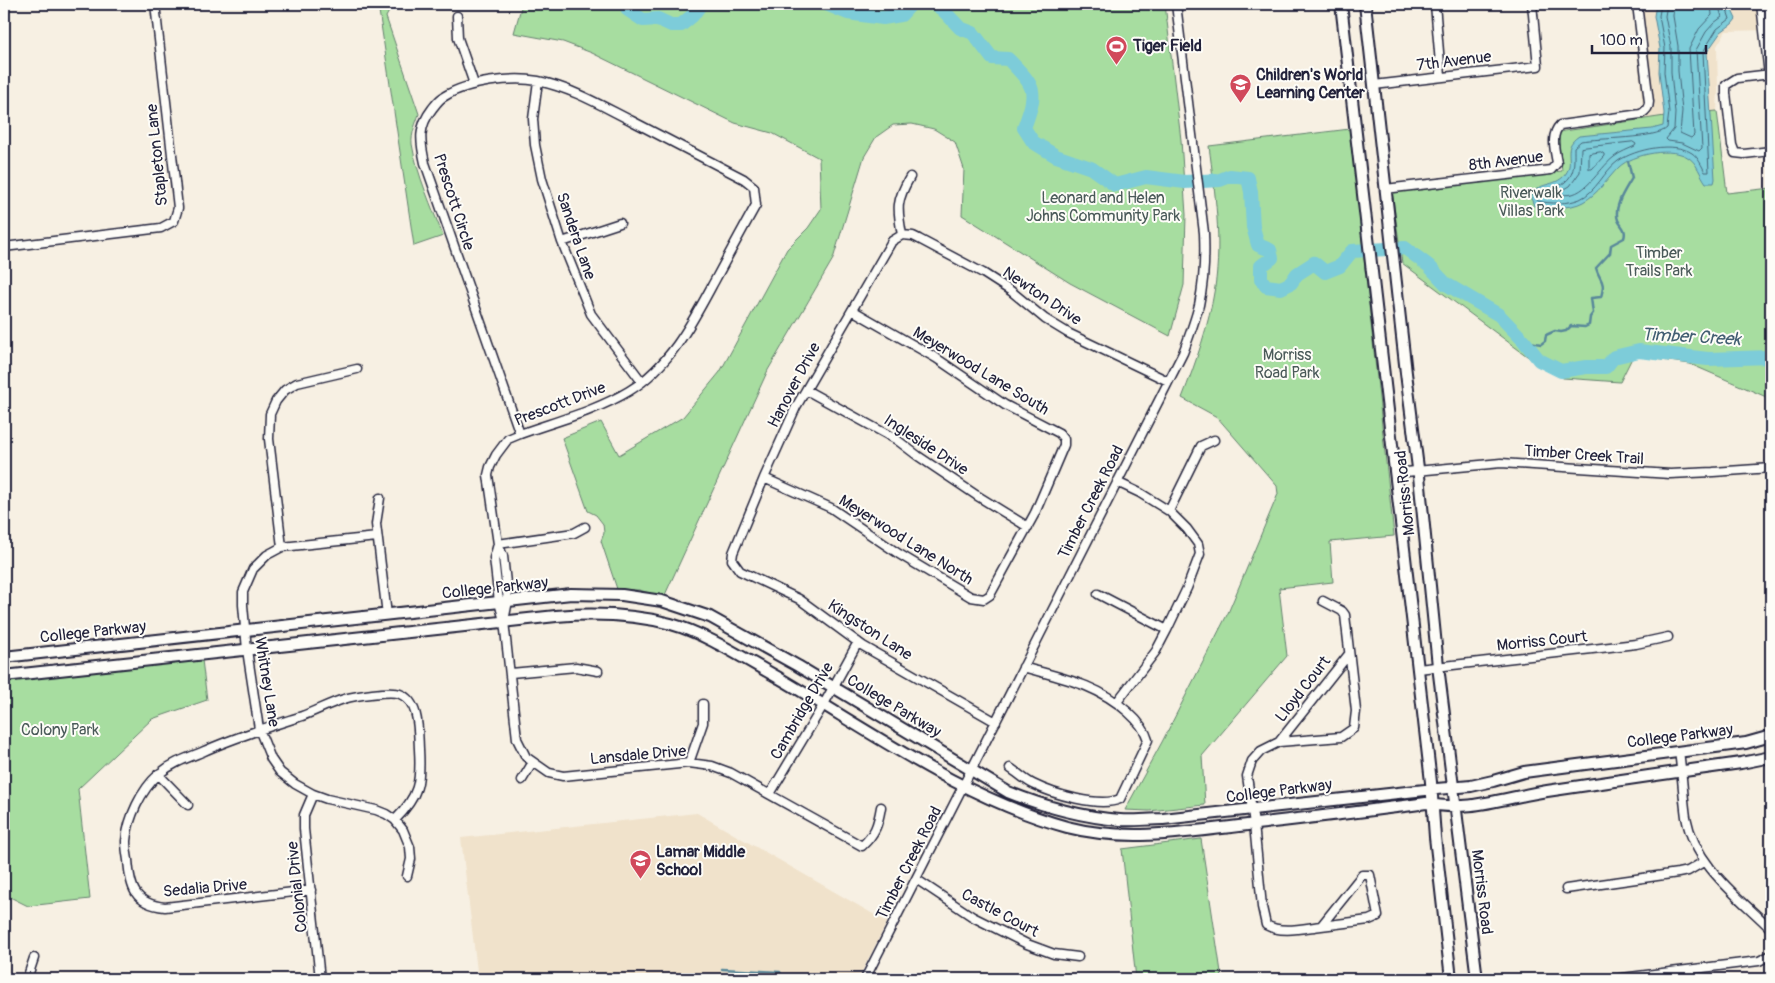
<svg xmlns="http://www.w3.org/2000/svg" width="1775" height="983" viewBox="0 0 1775 983" font-family="Pangolin,sans-serif">
<style>
.built{fill:#f0e2cb}
.green{fill:#a7dda0;stroke:#64806e}
.water{fill:#7dccd9;stroke:#59889a}
.lines{fill:none;stroke-linecap:round;stroke-linejoin:round}
.shore{stroke:#46667a;stroke-width:1}
.stream{stroke:#59889a;stroke-width:2.5}
.river{stroke:#7dccd9;stroke-width:14}
.minor-casing{stroke:#22223b;stroke-width:11}
.major-casing{stroke:#22223b;stroke-width:14}
.minor{stroke:#fdfcf7;stroke-width:8}
.major{stroke:#fdfcf7;stroke-width:10}
.labels{text-anchor:middle;dominant-baseline:central;stroke-width:4;stroke-linejoin:round;paint-order:stroke}
.poi-label{font-size:16px;font-weight:bold;fill:#22223b;stroke:#fdfcf7;text-anchor:start}
.street-label{font-size:16px;fill:#22223b;stroke:#fdfcf7}
.park-label{font-size:16px;fill:#4a5a59;stroke:#fdfcf7}
.water-label{font-size:18px;font-style:italic;fill:#425e72;stroke:#fdfcf7}
</style>
<rect width="100%" height="100%" fill="#f7f0e3"/>
<filter id="ink" filterUnits="userSpaceOnUse"><feTurbulence type="fractalNoise" baseFrequency=".02" numOctaves="2"/><feDisplacementMap in="SourceGraphic" scale="10" xChannelSelector="R" yChannelSelector="G"/><feConvolveMatrix kernelMatrix="1 2 1 2 8 2 1 2 1" color-interpolation-filters="sRGB"/></filter>
<g filter="url(#ink)">
<path class="built" d="M1632,4H1771V30L1726,31L1717,46L1718,91L1717,111L1644,119Z
M697,813L887,922L858,979H478L461,838Z"/>
<path class="green" d="M378,4H393L386,17L419,114C416,123 411,134 412,144C417,175 432,207 443,236L414,246Z
M522,4H1165L1181,140L1186,215L1184,285L1170,336L1070,283L962,215L964,169L955,142L934,129L912,124L893,125L876,137L864,157L833,259L768,370L664,597L639,590L617,589L601,541L604,533L603,524L596,515L588,511L562,438L601,422L619,455L683,417L720,372L787,249L808,228L821,209L819,158L772,133L735,123L592,53L563,42L514,33Z
M1717,111L1727,193L1771,188V399L1690,364L1633,356L1620,382L1563,378L1535,362L1402,263L1392,192L1562,171L1558,132L1665,116Z
M1350,129L1394,536L1330,542L1333,582L1279,588L1287,656L1202,756L1205,805L1149,811L1125,810L1162,742L1228,613L1278,494L1277,486L1217,417L1182,398C1196,362 1209,325 1215,287C1222,240 1215,193 1209,146Z
M202,660L207,700L152,719L78,789L90,899L28,906L4,894V680Z
M1201,839L1222,979H1136L1122,849Z"/>
<path class="water" d="M1656,4L1682,5L1691,4H1729L1736,19L1732,24L1721,32L1707,52L1715,179L1714,183H1706C1700,175 1697,163 1689,158C1673,146 1633,154 1619,167C1608,178 1598,194 1583,202C1571,209 1547,208 1534,206L1531,198C1537,181 1551,188 1563,177C1578,162 1559,149 1579,136L1652,129L1663,126L1664,113L1659,72L1660,48L1654,16Z"/>
<g class="lines">
<path class="shore" d="M1661,4L1659,16L1665,48L1664,72L1669,112L1667,128C1656,139 1599,138 1581,141L1574,147C1574,168 1576,179 1553,189C1548,191 1543,190 1538,194L1536,198L1538,201C1550,204 1568,204 1580,199C1596,192 1604,171 1618,161C1636,149 1673,141 1692,153C1698,157 1702,166 1705,172H1709L1703,52L1717,29L1730,19L1725,4
M1667,4L1665,16L1671,47V72L1675,113L1674,129L1666,139L1668,141L1682,143L1699,151L1702,148L1696,50L1706,32L1714,23L1722,17L1718,4
M1674,4L1673,16L1678,46V71L1682,111L1680,133L1691,138L1694,135L1689,49L1699,29L1712,15L1711,4
M1633,142L1636,144L1635,146C1629,149 1620,152 1614,157C1598,169 1584,200 1561,194V191L1570,186L1580,172L1581,148Z
M1601,152L1604,154V156L1592,169H1589V154Z"/>
<path class="stream" d="M848,13L854,4
M1524,341L1541,344L1545,341L1546,335L1555,331L1561,332L1566,331L1571,326L1585,327L1589,325L1590,317L1593,313L1591,298L1601,297C1606,280 1600,282 1596,268L1610,253L1611,245L1624,238C1627,229 1621,227 1618,220C1613,206 1626,189 1632,178L1628,161
M722,969L780,972L781,974"/>
<path class="river" d="M628,4V10L643,20L658,19L671,25H681L692,16L701,4
M826,4L848,13L883,18L901,15L911,4
M934,4L942,9L960,28L973,33L992,58L1008,59C1036,88 1038,89 1024,128L1033,142L1056,156L1091,168L1115,185L1146,177L1185,182L1220,180L1230,176L1248,178L1251,192L1253,227L1258,245L1270,250L1272,258L1261,266V279L1266,286L1281,288L1291,283L1297,274L1314,263L1325,272L1340,266L1352,251L1405,248L1429,266L1446,284L1499,315L1524,341L1539,360L1561,371L1586,367H1606L1614,357L1639,351L1708,359L1771,357"/>
<defs>
<path id="minor" d="M1435,4L1441,76
M1761,4L1769,75
M457,16L458,38L474,84
M1771,74L1737,78L1726,85V93L1732,145L1735,153L1744,154L1771,151
M538,81L533,119L535,145L542,179L562,242L591,314L642,382
M1374,85L1538,66L1532,4
M1385,189L1551,170L1557,163C1555,151 1550,135 1560,125L1641,114C1646,111 1649,108 1649,102L1637,4
M902,235L892,241L796,407L764,478L733,553L732,560L740,571L799,599L863,646L996,722
M902,235L913,236L919,239L983,273L1011,291L1045,319L1068,333L1168,381
M902,235C897,208 896,201 910,177
M562,242L620,223
M4,247L161,228L174,221L178,208L155,4
M806,390L897,440L918,456L976,495L1028,527
M1395,473L1501,463L1670,474L1713,472L1771,468
M764,478L831,508L899,554L971,597L984,599L990,595L1035,513L1064,445V439L1059,433L1005,405L936,358L852,310
M1117,482L1140,493L1169,511L1187,529L1198,544L1200,554L1187,588L1167,630L1156,651L1117,702
M380,498L376,524L387,615
M1169,511L1201,446L1214,440
M377,537L282,547L267,555L253,569L243,592V605L247,650L259,729L271,759L280,772L295,784L313,794L327,799L376,810L386,814L395,820L403,830L410,847L411,859L407,876
M498,544L494,558L499,602L504,621L517,739L526,757L549,773L563,776L689,763L712,766L731,773L862,846C875,834 878,825 881,807
M498,544L574,533L585,527
M282,547L269,439L270,414L276,401L285,390L297,383L357,369
M1098,594L1167,630
M504,621L508,601L503,556L498,544L488,475L490,467L496,455L508,439L520,434C556,421 596,411 629,391C670,366 692,323 714,282C728,256 742,230 756,205L754,187L744,179C707,160 670,141 632,121C602,106 572,88 538,81C513,76 467,82 445,96C439,99 436,104 432,109C418,127 420,141 425,163L520,434
M1418,669L1636,644L1668,637
M511,673L576,667L598,671
M1279,742L1349,654
M1679,751C1682,773 1683,795 1686,817C1695,866 1738,896 1771,929
M689,763L703,723V704
M1010,768C1018,773 1025,780 1033,784C1053,794 1099,808 1120,799L1148,740C1145,729 1137,720 1128,712C1097,684 1062,678 1023,667
M158,774L188,805
M522,780L533,762
M313,794L304,815V829L320,979
M770,794L824,704L858,642
M1362,875H1370L1378,916L1369,920L1321,926Z
M916,879L973,917L1027,944L1054,954L1078,957
M1566,889L1678,873L1688,871L1705,861
M311,890L165,907C134,904 130,887 128,860C127,854 126,847 126,841C128,818 141,790 159,774C172,763 187,758 202,752C235,737 268,727 302,716C316,711 330,703 344,699C354,696 391,690 400,694C420,702 418,732 419,749C421,782 419,796 395,820
M1321,926C1304,928 1281,934 1266,925L1262,907L1254,824L1247,776L1252,761L1261,751L1279,742L1341,737L1354,728L1356,711L1345,615L1342,611L1323,601
M27,979L34,958
M865,979L1183,353C1189,337 1195,321 1199,305C1204,282 1205,256 1204,233L1176,4
M1614,979L1759,961L1771,955"/>
<path id="major" d="M1341,4L1431,782L1435,837L1451,979
M1365,4L1406,373L1419,476L1438,666L1477,979
M4,657L571,594L622,595L662,601L710,617L798,666L1008,792C1043,806 1081,817 1120,820C1134,821 1149,819 1163,819L1425,790L1471,786L1493,781L1524,772L1746,743L1771,736
M4,676L556,616C595,613 633,614 671,624C707,634 746,660 779,678C872,732 962,798 1067,827C1128,843 1195,831 1256,824C1313,817 1370,811 1426,803C1468,813 1506,797 1547,791C1612,781 1676,772 1741,763L1771,757"/>
</defs>
<use href="#minor" class="minor-casing"/>
<use href="#major" class="major-casing"/>
<use href="#minor" class="minor"/>
<use href="#major" class="major"/>
</g>
</g>
<defs>
<symbol id="stadium-pin" viewBox="-11 -11 22 30"><path d="M0 17L-7.5 6A9.5 9.5 0 1 1 7.5 6Z" fill="#d1495b" stroke="#fdfcf7"/><path d="M0-5a6.5 5 0 1 0 0 10a6.5 5 0 1 0 0-10ZM-3.5-1.8h7v3.6h-7Z" fill="#fff"/></symbol>
<symbol id="school-pin" viewBox="-11 -11 22 30"><path d="M0 17L-7.5 6A9.5 9.5 0 1 1 7.5 6Z" fill="#d1495b" stroke="#fdfcf7"/><path d="M0-5L7-2L0 1L-7-2ZM-4 1L0 2.5L4 1V4Q0 6-4 4Z" fill="#fff"/></symbol>
</defs>
<g fill-rule="evenodd">
<use href="#stadium-pin" x="1104" y="34" width="25" height="34"/>
<use href="#school-pin" x="1228" y="72" width="25" height="34"/>
<use href="#school-pin" x="628" y="848" width="25" height="34"/>
</g>
<g class="labels">
<g class="poi-label">
<text x="1133" y="46">Tiger Field</text>
<text x="1256" y="75">Children's World<tspan x="1256" dy="18">Learning Center</tspan></text>
<text x="656" y="852">Lamar Middle<tspan x="656" dy="18">School</tspan></text>
</g>
<g class="street-label">
<text transform="translate(1454 61) rotate(-7)">7th Avenue</text>
<text transform="translate(157 155) rotate(-96)">Stapleton Lane</text>
<text transform="translate(1506 161) rotate(-7)">8th Avenue</text>
<text transform="translate(454 202) rotate(72)">Prescott Circle</text>
<text transform="translate(576 236) rotate(71)">Sandera Lane</text>
<text transform="translate(1042 296) rotate(34)">Newton Drive</text>
<text transform="translate(981 371) rotate(31)">Meyerwood Lane South</text>
<text transform="translate(794 385) rotate(-62)">Hanover Drive</text>
<text transform="translate(560 404) rotate(-21)">Prescott Drive</text>
<text transform="translate(926 445) rotate(33)">Ingleside Drive</text>
<text transform="translate(1584 455) rotate(4)">Timber Creek Trail</text>
<text transform="translate(1405 493) rotate(-96)">Morriss Road</text>
<text transform="translate(1091 502) rotate(-63)">Timber Creek Road</text>
<text transform="translate(906 540) rotate(32)">Meyerwood Lane North</text>
<text transform="translate(495 588) rotate(-6)">College Parkway</text>
<text transform="translate(870 630) rotate(33)">Kingston Lane</text>
<text transform="translate(93 632) rotate(-6)">College Parkway</text>
<text transform="translate(1542 641) rotate(-6)">Morriss Court</text>
<text transform="translate(267 682) rotate(81)">Whitney Lane</text>
<text transform="translate(1303 689) rotate(-52)">Lloyd Court</text>
<text transform="translate(894 706) rotate(31)">College Parkway</text>
<text transform="translate(802 711) rotate(-60)">Cambridge Drive</text>
<text transform="translate(1680 736) rotate(-7)">College Parkway</text>
<text transform="translate(638 755) rotate(-5)">Lansdale Drive</text>
<text transform="translate(1279 791) rotate(-7)">College Parkway</text>
<text transform="translate(909 863) rotate(-63)">Timber Creek Road</text>
<text transform="translate(297 887) rotate(-96)">Colonial Drive</text>
<text transform="translate(205 888) rotate(-5)">Sedalia Drive</text>
<text transform="translate(1482 892) rotate(83)">Morriss Road</text>
<text transform="translate(1000 913) rotate(28)">Castle Court</text>
</g>
<g class="park-label">
<text x="1531" y="193">Riverwalk<tspan x="1531" dy="18">Villas Park</tspan></text>
<text x="1103" y="198">Leonard and Helen<tspan x="1103" dy="18">Johns Community Park</tspan></text>
<text x="1659" y="253">Timber<tspan x="1659" dy="18">Trails Park</tspan></text>
<text x="1287" y="355">Morriss<tspan x="1287" dy="18">Road Park</tspan></text>
<text x="60" y="730">Colony Park</text>
</g>
<g class="water-label">
<text transform="translate(1691 337) rotate(3)">Timber Creek</text>
</g>
</g>
<rect width="1775" height="983" fill="none" stroke="#fdfcf7" stroke-width="20"/>
<rect x="10" y="10" width="1755" height="963" fill="none" stroke="#22223b" stroke-width="2" filter="url(#ink)"/>
<path d="M1592 45v8h114v-8" fill="none" stroke="#22223b" stroke-width="2.5"/>
<text x="1600" y="45" font-size="15" fill="#22223b" stroke="#fdfcf7" stroke-width="4" paint-order="stroke">100 m</text>
</svg>
